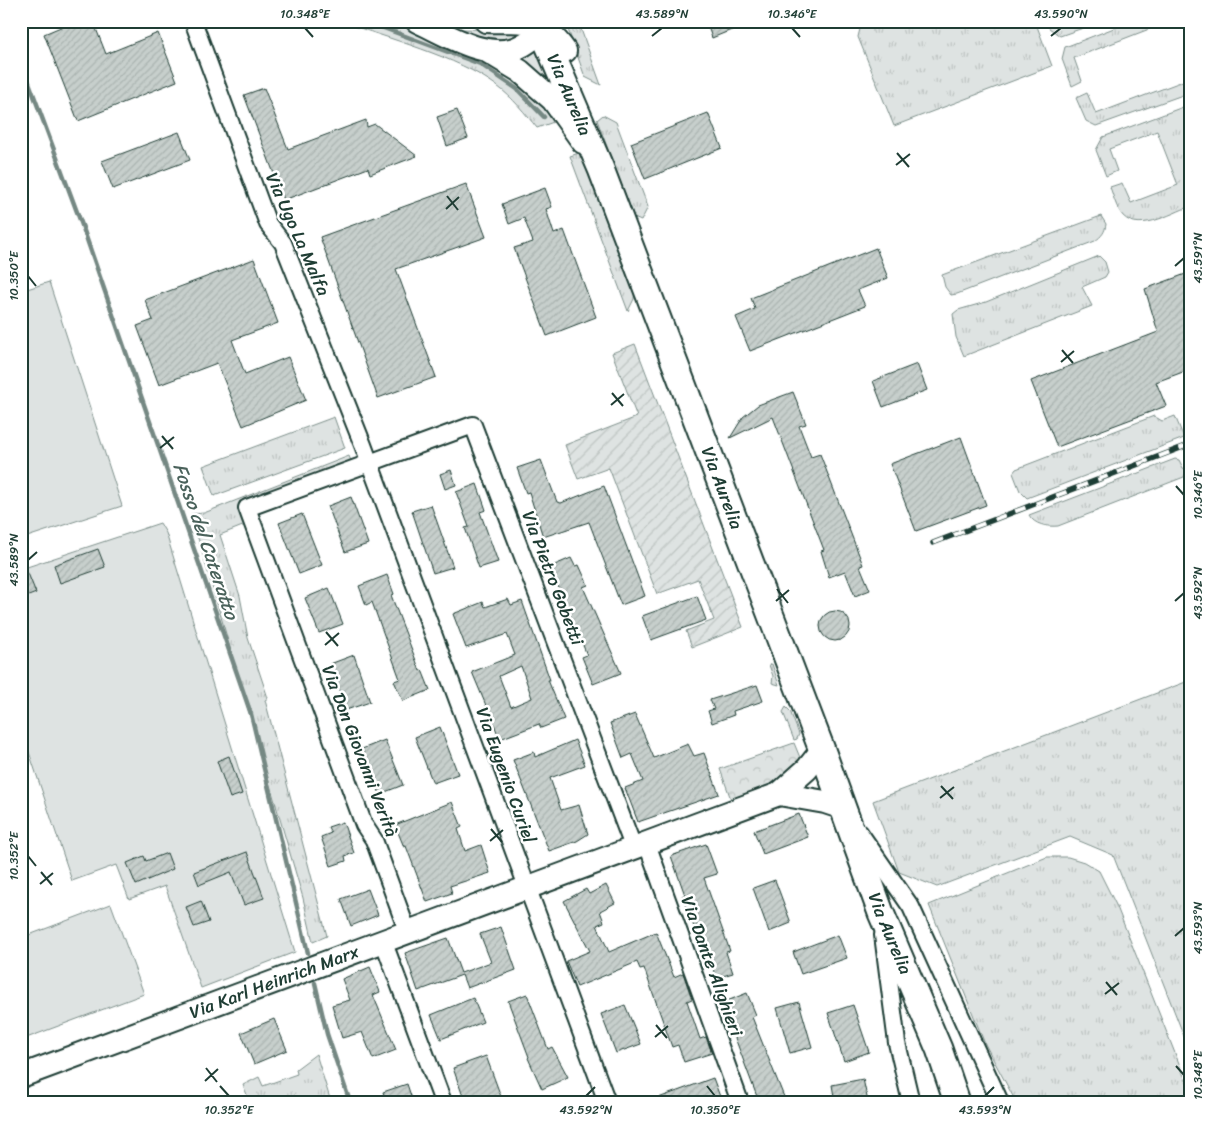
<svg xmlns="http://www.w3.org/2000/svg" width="1212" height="1123" viewBox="0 0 1212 1123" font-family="Sriracha,sans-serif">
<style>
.grass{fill:url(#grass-tufts);stroke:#7e908b}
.park{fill:url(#park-crowns);stroke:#7e908b}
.garden{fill:url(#garden-furrows);stroke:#7e908b}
.pitch{fill:#dee3e2;stroke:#7e908b}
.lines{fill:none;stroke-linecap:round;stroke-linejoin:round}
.stream{stroke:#758883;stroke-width:4.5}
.building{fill:url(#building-hatch);stroke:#1f3d34;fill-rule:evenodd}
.street-casing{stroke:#1f3d34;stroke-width:20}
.secondary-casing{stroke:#1f3d34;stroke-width:26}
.primary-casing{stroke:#1f3d34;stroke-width:29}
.street{stroke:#fff;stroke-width:16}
.secondary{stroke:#fff;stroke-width:22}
.primary{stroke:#fff;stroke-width:25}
.rail-casing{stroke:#1f3d34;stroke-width:5.5}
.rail{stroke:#fff;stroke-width:4;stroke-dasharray:11;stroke-linecap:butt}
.ticks{fill:none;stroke:#1f3d34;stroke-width:2}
.labels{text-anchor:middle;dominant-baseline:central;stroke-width:5;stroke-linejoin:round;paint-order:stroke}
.street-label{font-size:18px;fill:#1f3d34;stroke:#fff}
.water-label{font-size:19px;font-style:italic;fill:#4a625b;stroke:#fff}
.neatline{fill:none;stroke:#1f3d34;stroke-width:2}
.ticks-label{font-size:12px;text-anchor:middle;fill:#1f3d34}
</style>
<defs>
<pattern id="grass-tufts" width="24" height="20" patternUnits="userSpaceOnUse" patternTransform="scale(1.25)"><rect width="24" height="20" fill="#dee3e2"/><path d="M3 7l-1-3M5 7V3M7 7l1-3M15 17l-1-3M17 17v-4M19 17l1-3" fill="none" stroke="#bec4c2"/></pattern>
<pattern id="park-crowns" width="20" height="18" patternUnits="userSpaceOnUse" patternTransform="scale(1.25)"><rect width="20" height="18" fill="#dee3e2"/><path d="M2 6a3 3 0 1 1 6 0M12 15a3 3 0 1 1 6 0" fill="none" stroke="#bec4c2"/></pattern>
<pattern id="garden-furrows" width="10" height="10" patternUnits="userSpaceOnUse" patternTransform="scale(1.25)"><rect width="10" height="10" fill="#dee3e2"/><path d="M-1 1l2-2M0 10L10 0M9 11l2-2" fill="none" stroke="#bec4c2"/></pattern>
<pattern id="building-hatch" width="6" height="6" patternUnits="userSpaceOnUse" patternTransform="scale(1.25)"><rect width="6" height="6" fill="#c7cfcc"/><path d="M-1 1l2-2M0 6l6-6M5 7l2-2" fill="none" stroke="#aab3b0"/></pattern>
</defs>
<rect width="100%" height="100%" fill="#fff"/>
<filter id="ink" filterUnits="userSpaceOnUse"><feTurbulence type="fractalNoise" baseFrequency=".02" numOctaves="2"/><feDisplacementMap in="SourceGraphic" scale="10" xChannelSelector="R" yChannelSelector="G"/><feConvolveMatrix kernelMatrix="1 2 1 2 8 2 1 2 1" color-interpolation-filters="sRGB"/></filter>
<g filter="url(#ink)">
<path class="grass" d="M340,21H392L455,44L505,68L559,120L537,128C525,113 513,98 497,86C457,56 388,39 340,21Z
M565,21H578L601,85L585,77Z
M866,21H1035L1052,66L894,126L858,37L860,29Z
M1047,21L1060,23L1103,21L1060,36L1049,28Z
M1132,21H1170L1074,58L1082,81L1072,86L1062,59L1065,47Z
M457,29L528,30L517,39H501L461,33Z
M541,46L557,94L513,58Z
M1191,78V92L1096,126L1086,121L1076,98L1087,93L1096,114Z
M1191,104V206C1171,213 1135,236 1120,212C1115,204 1113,195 1110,187L1122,183L1131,203L1178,185L1157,131L1109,149L1117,171L1106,176L1096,150L1103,137Z
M603,115L616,122L648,207L641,221L634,218L597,120Z
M582,152L635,287L634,299L628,311L570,156Z
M1101,216L1106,224C1105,232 1102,236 1095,241L957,294L951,295L945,287L942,275Z
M1099,256L1105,262L1108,272L1105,277L1082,287L1092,306L964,356L956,337L953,314L958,310L986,302Z
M1154,416L1162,421L1175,416L1184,438L1027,498L1020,491L1013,473L1016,469Z
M334,417L345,448L214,496L203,466Z
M349,456L351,461L239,504L245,525L220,535L240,596L248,638L268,698L265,700L327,936L313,942L303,898L191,514L204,513Z
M1175,459L1179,460L1183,468L1187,470L1184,477L1058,526C1048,527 1034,525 1029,515Z
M772,664L779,685L772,683L773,676L769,665Z
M1191,680V1054L1113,855L1070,837L937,887L899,872L873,801Z
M786,707L790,711L799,734L797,739L794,740L783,712Z
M1047,857H1068L1084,862L1099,871L1117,907L1186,1081L1191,1087V1102H1016L985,1044L929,905Z
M316,1054L331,1102H250L243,1085L259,1077L263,1086L297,1074L296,1069Z"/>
<path class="park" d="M794,743L801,760L789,777L732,802L720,769Z"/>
<path class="garden" d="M635,344L743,627L692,647L686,631L714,620L698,579L657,594L609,468L578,479L565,445L637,417L612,353Z"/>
<path class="pitch" d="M49,282L122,506L21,539V291Z
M160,523L166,533L295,952L201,988L165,886L129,899L116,865L72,881L21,728V569Z
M111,904L144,994L21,1040V938Z"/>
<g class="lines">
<path class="stream" d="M365,21L480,64L517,89L544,117
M21,61L83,228L251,714L308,953
M315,983L327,1034L350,1102"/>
</g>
<path class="building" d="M75,21H93L106,54L158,33L177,81L78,121L44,34Z
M706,21H751V22L712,38Z
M264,88L288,149L366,120L367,127L375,124L417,156L370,174L368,168L284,200L244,95Z
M457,110L468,138L447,146L437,117Z
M708,113L722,148L645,179L631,143Z
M179,132L190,160L113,189L102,161Z
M466,184L486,237L396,269L436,377L378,398L320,237Z
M545,188L552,207L546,209L554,234L564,230L596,317L547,336L514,248L533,242L524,218L509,224L502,204Z
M876,248L888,278L858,290L865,306L750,351L736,317L755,309L751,298Z
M254,259L278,323L232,340L245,374L288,357L306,400L243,426L217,363L159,385L137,326L153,320L145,300Z
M1191,272V369L1156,382L1166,406L1057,447L1031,381L1158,332L1145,289Z
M917,364L927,390L883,407L873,381Z
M793,392L806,424L799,426L811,457L820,454L863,565L860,566L870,590L855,596L845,571L829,577L821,551L824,550L773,417L730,438L743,417L758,405Z
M961,437L986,505L916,531L890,464Z
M541,460L557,502L561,503L604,486L645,596L621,605L589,522L543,537L529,492L526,493L517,468Z
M451,470L456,485L445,489L440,474Z
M477,484L486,510L480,512L498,562L479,568L465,528L469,527L456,492Z
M351,497L368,544L345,552L328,506Z
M431,505L453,567L433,573L412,511Z
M302,514L322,565L299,574L279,523Z
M98,549L105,567L60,583L54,565Z
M21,556L36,593L21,599Z
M571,558L575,566L579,565L588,585L583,587L621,673L593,684L582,657L587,655L550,567Z
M387,575L394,594L391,595L420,671L422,670L430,690L403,701L394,681L400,679L372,602L366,605L359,586Z
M329,588L343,624L319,633L305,598Z
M697,596L706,620L651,640L642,616Z
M508,599L511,605L522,601L550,680H548L564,719L541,728L539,724L500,739L472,672L515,655L507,634L466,648L453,614L483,602L485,607ZM521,666L532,698L511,707L499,676Z
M820 626a15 15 0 1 1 30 0a15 15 0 1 1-30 0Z
M354,655L370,702L346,710L330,664Z
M757,685L763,701L733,711L734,715L712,723L708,711L714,709L710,700Z
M635,714L654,758L688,744L694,756L704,753L719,794L638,822L625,788L643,781L632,754L623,758L610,723Z
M440,727L458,774L433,783L415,737Z
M385,740L403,785L380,794L362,749Z
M575,740L585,765L550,778L561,810L579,805L588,834L577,841L549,851L513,760L534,752L535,757Z
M229,756L242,794L230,798L217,761Z
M452,802L462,827L458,829L465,851L481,845L490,873L450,886L452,893L427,902L406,846L404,847L395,825Z
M799,814L808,837L763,854L754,831Z
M343,822L354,853L345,856L346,861L331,866L321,837L331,833L328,827Z
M706,844L717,874L704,878L730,951L726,952L733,973L716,978L699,925L694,927L682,896L685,895L671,856Z
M247,852L264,898L244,905L231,872L199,885L194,872Z
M167,853L173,869L136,885L127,863L144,856L146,861Z
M775,880L791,923L769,932L753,888Z
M606,885L615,903L600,911L604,922L597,925L609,952L656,932L674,977L683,973L692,999L687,1001L700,1039L706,1037L712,1053L684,1062L678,1045L672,1047L644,968L640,969L637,962L577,987L566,961L590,951L564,901L586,889L589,894Z
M368,889L378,915L351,926L341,899Z
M201,901L209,922L194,927L186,907Z
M501,927L516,970L467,988L462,975L418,991L405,953L448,938L461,973L491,962L480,934Z
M838,935L847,958L801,974L793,952Z
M370,967L380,992L373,995L396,1050L373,1059L362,1032L342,1038L332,1005L350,1000L342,979Z
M747,993L756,1015L752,1017L786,1102H759L722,1003Z
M527,994L548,1049L552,1047L568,1077L542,1089L528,1058L529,1057L508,1001Z
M473,998L483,1022L441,1039L431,1015Z
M799,1002L812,1047L790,1053L777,1008Z
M625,1005L641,1044L616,1053L601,1014Z
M853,1005L869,1052L844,1061L828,1013Z
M274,1019L287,1050L254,1064L241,1033Z
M486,1056L503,1102H465L453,1068Z
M713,1078L722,1102H653V1100Z
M863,1079L868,1102H835L832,1085Z
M407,1084L413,1102H386L383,1092Z"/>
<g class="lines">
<defs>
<path id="street" d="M193,21L268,224L283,243L363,445L607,1102
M859,832L911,907L1000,1102
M647,844L740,1102
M408,933L374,840L364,825L247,508L473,425L634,849
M883,935L897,1043L911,1102
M384,943L443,1102"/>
<g id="secondary">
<path d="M417,21C448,35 491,64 523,45C534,39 539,33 542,21"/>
<path d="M486,21C528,23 537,13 565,51"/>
<path d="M487,51L520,71L553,100L583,142"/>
<path d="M779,794L825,802L843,808"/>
<path id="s1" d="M21,1076L779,794L807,769L822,750"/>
</g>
<g id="primary">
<path id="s2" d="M538,21L601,169L822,750L881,913L939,1049L957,1102"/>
</g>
</defs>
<use href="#street" class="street-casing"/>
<use href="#secondary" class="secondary-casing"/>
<use href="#primary" class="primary-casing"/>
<use href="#street" class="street"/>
<use href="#secondary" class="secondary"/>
<use href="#primary" class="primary"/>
<defs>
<path id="rail" d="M933,543L1191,444"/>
</defs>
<use href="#rail" class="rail-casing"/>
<use href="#rail" class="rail"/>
</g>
</g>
<path class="ticks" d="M305,28L313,37M792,28L800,37M652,36L662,28M1051,36L1061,28M897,153L909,167M896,165L910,154M447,196L458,210M446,209L459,197M1175,266L1184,258M28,276L36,286M1062,350L1073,363M1061,362L1074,351M612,393L623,406M611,405L624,394M162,436L173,449M160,448L174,437M1176,486L1184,495M28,560L37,552M777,589L788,603M776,601L789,590M1175,601L1184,593M326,632L338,646M325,645L339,633M941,786L953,799M940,798L954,787M491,829L502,842M490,841L503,830M28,856L36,866M41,872L52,885M40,884L53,873M1175,936L1184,928M1106,982L1117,995M1105,994L1119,983M656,1025L667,1038M655,1037L668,1026M1176,1066L1184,1075M206,1068L217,1082M205,1081L218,1069M220,1086L229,1096M707,1086L715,1096M586,1096L595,1087M985,1096L994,1087"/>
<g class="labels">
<g class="street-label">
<text stroke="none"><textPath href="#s2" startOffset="80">Via Aurelia</textPath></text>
<text transform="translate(298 234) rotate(66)">Via Ugo La Malfa</text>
<text stroke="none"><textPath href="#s2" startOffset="502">Via Aurelia</textPath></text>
<text transform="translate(553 578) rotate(69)">Via Pietro Gobetti</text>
<text transform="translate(360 751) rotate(69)">Via Don Giovanni Verità</text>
<text transform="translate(506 775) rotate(70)">Via Eugenio Curiel</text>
<text stroke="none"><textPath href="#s2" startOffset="978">Via Aurelia</textPath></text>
<text transform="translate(712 966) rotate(70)">Via Dante Alighieri</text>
<text stroke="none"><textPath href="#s1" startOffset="270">Via Karl Heinrich Marx</textPath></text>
</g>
<g class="water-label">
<text transform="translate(206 541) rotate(71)">Fosso del Cateratto</text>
</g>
</g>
<rect width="1212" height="1123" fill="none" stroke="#fff" stroke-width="55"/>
<rect x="28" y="28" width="1156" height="1068" class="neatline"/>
<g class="ticks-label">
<text x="305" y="18">10.348°E</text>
<text x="662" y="18">43.589°N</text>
<text x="792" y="18">10.346°E</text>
<text x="1061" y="18">43.590°N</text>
<text transform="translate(1198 258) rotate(-90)" y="4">43.591°N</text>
<text transform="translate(14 276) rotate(-90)" y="4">10.350°E</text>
<text transform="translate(1198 495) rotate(-90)" y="4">10.346°E</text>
<text transform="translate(14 560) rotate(-90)" y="4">43.589°N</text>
<text transform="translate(1198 593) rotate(-90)" y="4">43.592°N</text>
<text transform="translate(14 856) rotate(-90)" y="4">10.352°E</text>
<text transform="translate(1198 928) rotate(-90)" y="4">43.593°N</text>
<text transform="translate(1198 1075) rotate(-90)" y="4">10.348°E</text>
<text x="229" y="1114">10.352°E</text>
<text x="586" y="1114">43.592°N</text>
<text x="715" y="1114">10.350°E</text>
<text x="985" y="1114">43.593°N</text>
</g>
</svg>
